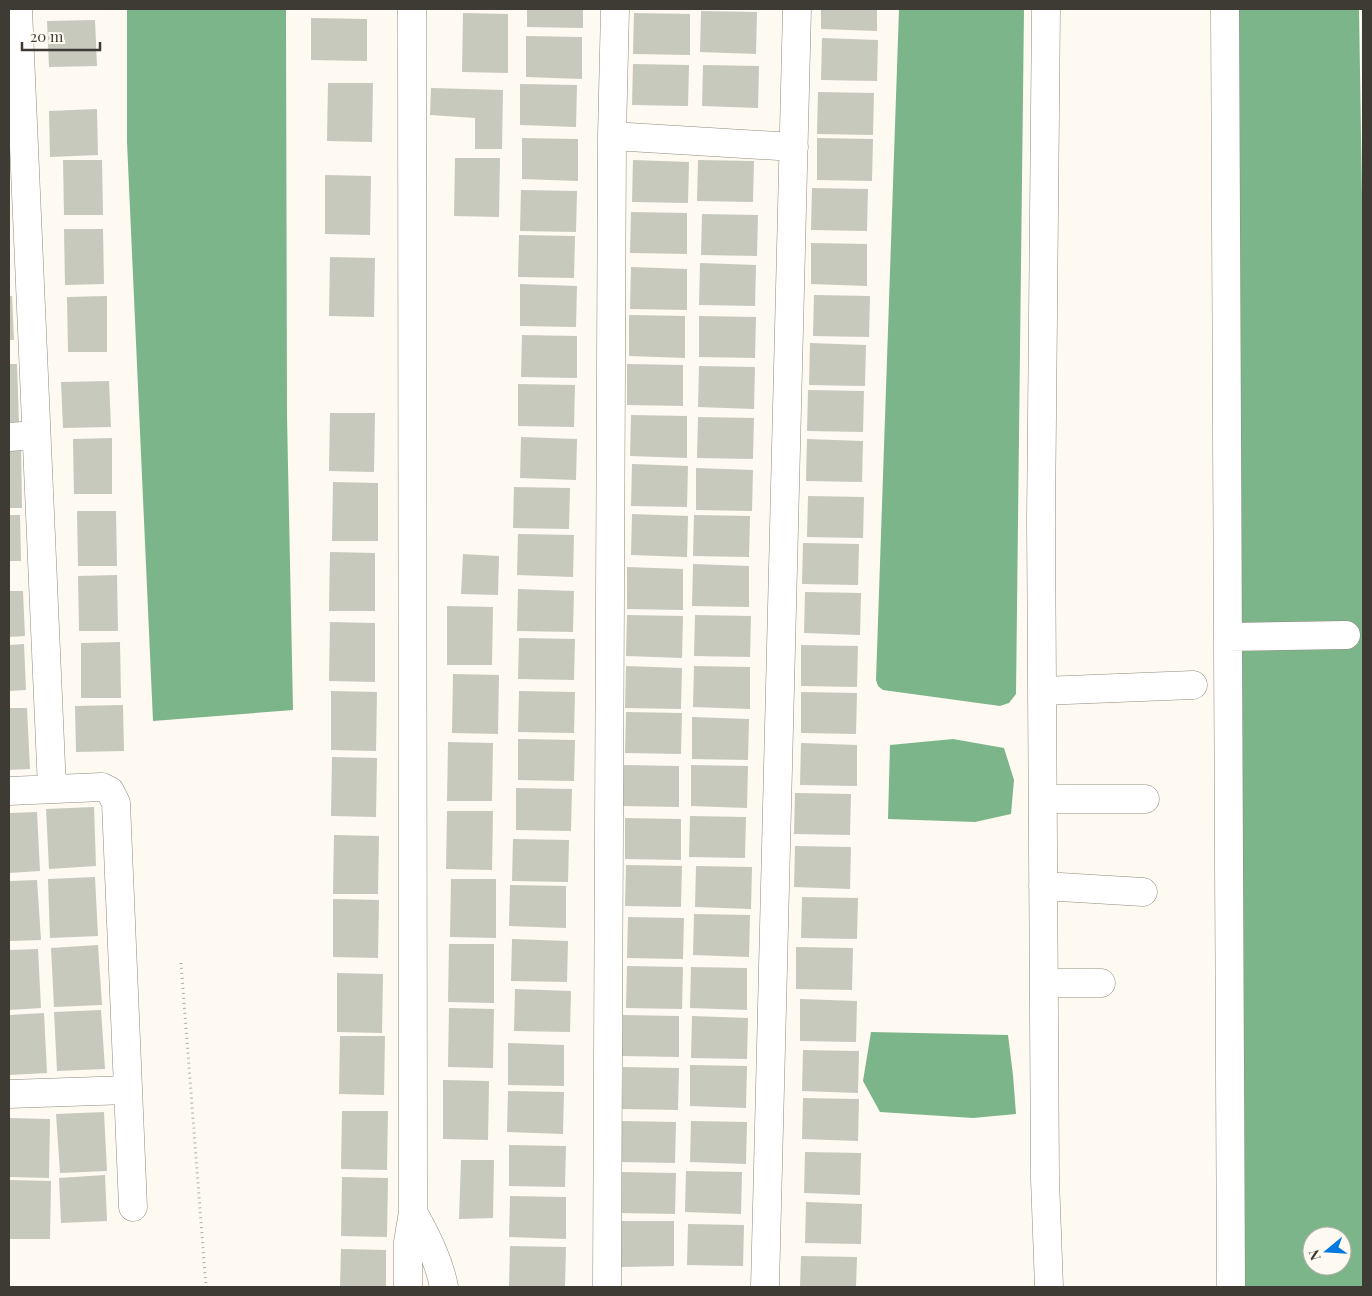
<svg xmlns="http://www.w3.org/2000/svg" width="1372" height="1296" viewBox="0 0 1372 1296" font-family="'Playfair Display',serif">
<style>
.water{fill:#7cb58a;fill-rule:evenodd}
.building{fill:#c6c9bb}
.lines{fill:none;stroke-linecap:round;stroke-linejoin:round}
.minor-casing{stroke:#918a7e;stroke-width:29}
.path{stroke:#b1aea6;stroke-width:3;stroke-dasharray:1 4;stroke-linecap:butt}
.minor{stroke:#fff;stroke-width:28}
</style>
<rect width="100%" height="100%" fill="#fefaf1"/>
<path class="water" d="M127,9H286L287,416L293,710L153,721L127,142Z
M899,9H1024L1016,694L1009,703L1000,706L883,690L878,686L876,680Z
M1239,9H1359L1363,259V1287H1243ZM1312,1236H1342V1266H1312Z
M953,739L1004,748L1014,780L1011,814L975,822L888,819L890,745Z
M871,1032L1008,1035L1013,1075L1016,1114L973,1118L880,1112L863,1081Z"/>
<path class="building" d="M527,9H583V28L527,27Z
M821,9H877V31L821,29Z
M701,11L757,12L756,54L700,52Z
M463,13L508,14V73L462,72Z
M634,13L690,14V55L633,54Z
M311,18L367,19V61L311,60Z
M95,20L97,66L49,67L47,21Z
M526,36L582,37V79L526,77Z
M822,38L878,40L877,81L821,80Z
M633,64L689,65L688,106L632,105Z
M703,65L759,66L758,108L702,106Z
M328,83H373L372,142L327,141Z
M520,84L577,85L576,127L520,125Z
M431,88L503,90L502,149H475V118L430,115Z
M818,92L874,93L873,135L817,134Z
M97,109L98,155L50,157L49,111Z
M522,138L578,139V181L522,179Z
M817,138L873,139L872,181L817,180Z
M455,158H500L499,217L454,216Z
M63,160H102L103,215H64Z
M633,160L689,162L688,203L632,202Z
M698,160L754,161L753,202L697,201Z
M325,175L371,176L370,235L325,234Z
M812,188L868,189L867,231L811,230Z
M521,190L577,191L576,232L520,231Z
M631,212L687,213V254L630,253Z
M702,214L758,215L757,256L701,255Z
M64,229H103L104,284L65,285Z
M519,235L575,236L574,278L518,277Z
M811,243L867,244V286L811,284Z
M330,257L375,258L374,317L329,316Z
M700,263L756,265L755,306L699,305Z
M631,267L687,269V310L630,309Z
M520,284L577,286L576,327L520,326Z
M814,295L870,296L869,337L813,336Z
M9,296H12L14,340H9Z
M107,296V352H68L67,297Z
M629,315L685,316V358L629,356Z
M699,316L756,317L755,358L699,357Z
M522,335L577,336V378L521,377Z
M810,343L866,345L865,386L809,385Z
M9,364H17L19,424H9Z
M627,364L683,365V406L627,405Z
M699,366L755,367L754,409L698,407Z
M109,381L111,427L63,428L61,382Z
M518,384L575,385L574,427L518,426Z
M808,390L864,391L863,432L807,431Z
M330,413H375L374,472L329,471Z
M631,415L687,416V458L630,456Z
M698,417L754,418L753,459L697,458Z
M521,437L577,439L576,480L520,478Z
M112,438V494H74L73,439Z
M807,439L863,441L862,482L806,481Z
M9,447H21L22,508H9Z
M632,464L688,466L687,507L631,506Z
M696,468L753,470L752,511L696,510Z
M333,482L378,483V541H332Z
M514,487L570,488L569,529L513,528Z
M808,496L864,497L863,538L807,537Z
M77,511H116L117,566H78Z
M632,514L688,516L687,557L631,555Z
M9,515H20L21,561H9Z
M694,515L750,516L749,557L693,556Z
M518,534L574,535L573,577L517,575Z
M803,543L859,544L858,585L802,584Z
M330,552L375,553V611H329Z
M463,554L499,556L498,595L461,594Z
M693,564L749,566V607L692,606Z
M627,567L683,569V610L627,609Z
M117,575L118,631H79L78,576Z
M518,589L574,591L573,632L517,631Z
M9,591H23L25,636L9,637Z
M805,592L861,593L860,635L804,633Z
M447,606L493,607L492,665H447Z
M627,615L683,616L682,658L626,656Z
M695,615L751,616L750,657L694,656Z
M330,622L375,623V682L329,681Z
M519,638L575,639L574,680L518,679Z
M120,642L121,698H81V643Z
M24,644L26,690L9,691V645Z
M801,645L858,646L857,687L801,686Z
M626,666L682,668L681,709L625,708Z
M694,666L750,667V709L693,707Z
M453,674L499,675L498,734L452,733Z
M331,691L377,692L376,751L331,750Z
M519,691L575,692L574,733L518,732Z
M801,692L857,693L856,734L801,733Z
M123,705L124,751L76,752L75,706Z
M9,708H27L30,769L9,770Z
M626,712L682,713L681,754L625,753Z
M692,717L749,719L748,760L692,759Z
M518,739L575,740L574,781L518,780Z
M448,742L493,743L492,801H447Z
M801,743L857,745V786L800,785Z
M332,757L377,758L376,817L331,816Z
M624,765L679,766V807L623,806Z
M691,765L748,766L747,808L691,806Z
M516,788L572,789L571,831L516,830Z
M795,793L851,794L850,835L794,834Z
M94,807L96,866L49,869L46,809Z
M447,811H493L492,870L446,869Z
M37,812L40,871L9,873V813Z
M690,816L746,817L745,858L689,857Z
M625,818L681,819V860L625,859Z
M334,835L379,836L378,894H333Z
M513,839L569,840L568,882L512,881Z
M795,846L851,847L850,889L794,887Z
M626,865L682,866L681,907L625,906Z
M696,866L752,867L751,909L695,907Z
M95,877L98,936L50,938L48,879Z
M451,879H496V938L450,937Z
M37,880L41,940L9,941V881Z
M510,885L566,886V928L509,926Z
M802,897L858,898L857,939L801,938Z
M333,899L379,900L378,958L333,957Z
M694,914L750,915L749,957L693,955Z
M628,917L684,918L683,959L627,958Z
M512,939L568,941L567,982L511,981Z
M449,944H494V1003L448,1002Z
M98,945L102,1005L54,1007L51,948Z
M796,947L853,948L852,990L796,989Z
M38,949L41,1008L9,1010V950Z
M627,966L683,967L682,1009L626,1008Z
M691,967L747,968V1010L690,1008Z
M337,973L383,974L382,1033L337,1032Z
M515,989L571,991L570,1032L514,1031Z
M800,999L857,1001L856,1042L800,1041Z
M449,1008L494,1009L493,1068L448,1067Z
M101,1010L105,1069L57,1071L54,1012Z
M44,1013L47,1073L9,1075V1015Z
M623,1015L679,1016V1057L622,1056Z
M692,1016L748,1018L747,1059L691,1058Z
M340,1036H385L384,1095L339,1094Z
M508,1043L564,1045V1086L508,1085Z
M803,1050L859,1051L858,1093L802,1091Z
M690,1065L747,1066L746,1108L690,1106Z
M623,1067L679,1068L678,1110L622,1109Z
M443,1080L489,1081L488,1140L443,1139Z
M508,1091L564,1092L563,1134L507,1132Z
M803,1098L859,1099L858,1141L802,1139Z
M342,1111H388L387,1170L341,1169Z
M104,1112L107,1171L60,1173L56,1114Z
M9,1118L50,1119L49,1178L9,1177Z
M620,1121L676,1122L675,1163L619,1162Z
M691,1121L747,1122L746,1164L690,1162Z
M509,1145L566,1146L565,1187L509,1186Z
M805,1152L861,1153L860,1195L804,1193Z
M461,1160H494L493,1218L459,1219Z
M686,1171L742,1172L741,1214L685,1212Z
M620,1172L676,1173L675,1214L619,1213Z
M105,1175L107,1221L61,1223L59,1178Z
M342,1177L388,1178L387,1237L341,1236Z
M9,1180L51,1181L50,1239H9Z
M510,1196L566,1197V1239L509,1237Z
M806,1202L862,1204L861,1244L805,1243Z
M620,1221H674V1266L621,1267Z
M688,1224L744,1225L743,1266L687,1265Z
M510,1246L566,1247L565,1287H509Z
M341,1249L386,1250V1287H340Z
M801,1256L857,1257L856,1287H800Z"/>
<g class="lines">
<defs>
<path id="minor" d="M18,9L52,789
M412,9L413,1212
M1046,9L1041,520L1045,1179L1049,1287
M1225,9L1231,1287
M612,136L794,147
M9,437L36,435
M1228,637L1346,635
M1042,691L1193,685
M9,791L102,787L110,791L116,803L133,1207
M1043,799H1145
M1043,886L1143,892
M1044,983H1101
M9,1094L128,1090
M408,1287V1242L413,1212C426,1236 439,1260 444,1287
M607,1287L612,136L615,9
M765,1287L797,9"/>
</defs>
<use href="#minor" class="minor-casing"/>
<path class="path" d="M181,963L206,1287"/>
<use href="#minor" class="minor"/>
</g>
<rect width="1372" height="1296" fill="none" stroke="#3e3b35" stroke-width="20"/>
<g transform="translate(1327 1251) rotate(252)"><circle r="24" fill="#fefaf1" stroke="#b1aea6"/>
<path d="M0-4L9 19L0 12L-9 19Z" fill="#0279e0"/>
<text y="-8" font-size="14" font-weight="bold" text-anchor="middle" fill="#3e3b35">N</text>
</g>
<path d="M22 42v8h78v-8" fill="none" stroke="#3e3b35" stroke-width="2.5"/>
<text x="30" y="42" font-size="15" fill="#3e3b35" stroke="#fefaf1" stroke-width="4" paint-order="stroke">20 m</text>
</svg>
